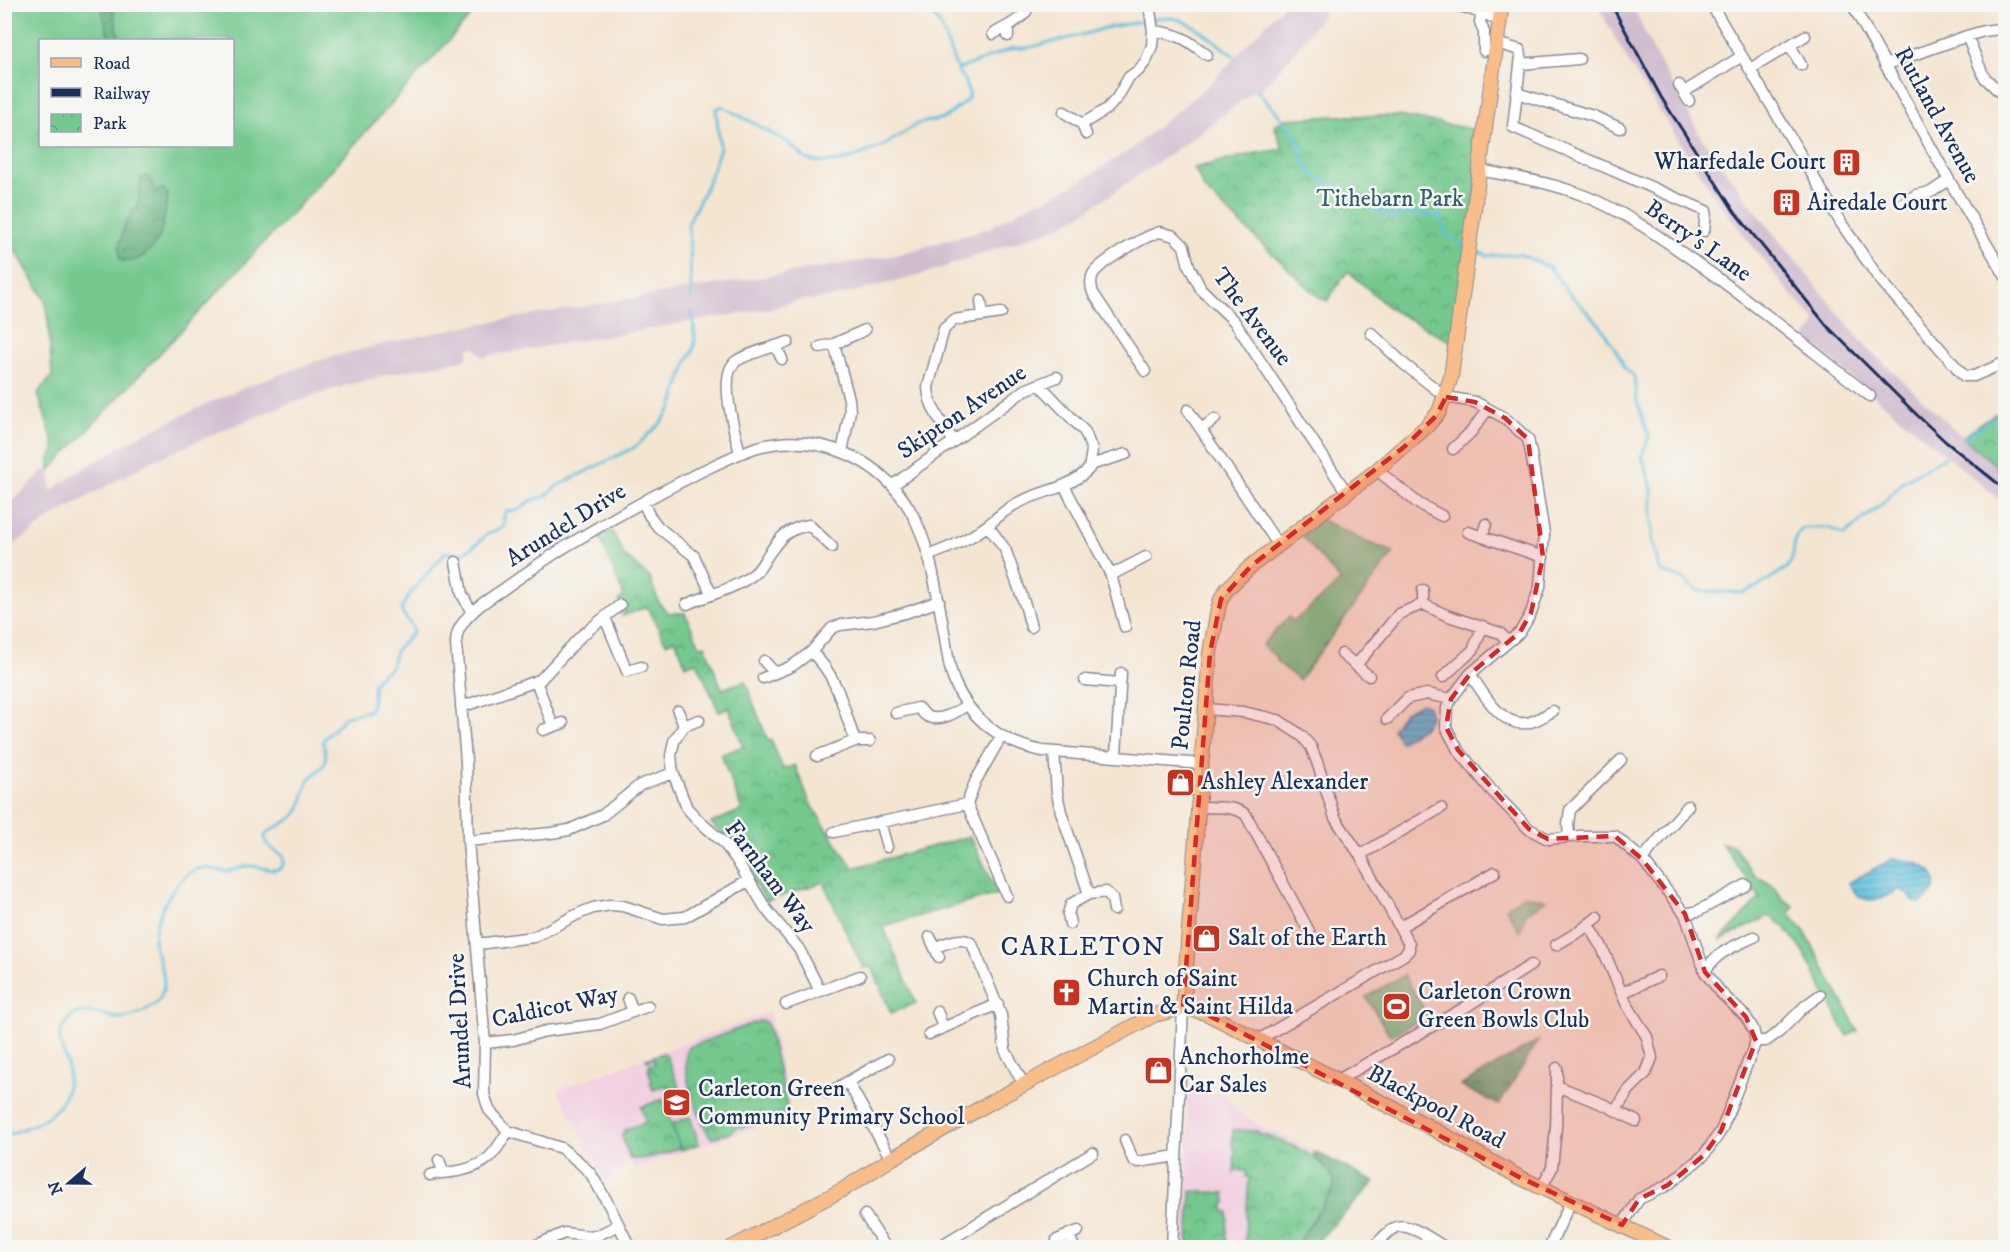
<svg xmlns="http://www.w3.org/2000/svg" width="2010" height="1252" viewBox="0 0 2010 1252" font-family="'IM FELL DW Pica',serif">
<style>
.built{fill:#f2cfe1}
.railway{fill:#cfbdcf}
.grass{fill:#74c98e;stroke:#487c76;stroke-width:1.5;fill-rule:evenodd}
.forest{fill:url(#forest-crowns);stroke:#3d6e6c;stroke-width:1.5}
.park{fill:url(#park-crowns);stroke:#487c76;stroke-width:1.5}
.water{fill:url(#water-rules);stroke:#3e789e;stroke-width:1.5}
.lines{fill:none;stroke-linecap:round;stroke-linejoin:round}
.stream{stroke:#60c1de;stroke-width:3}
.minor-casing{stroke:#888a98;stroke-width:13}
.major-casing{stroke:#888a98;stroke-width:16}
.minor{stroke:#fff;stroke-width:10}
.major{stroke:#f8bd88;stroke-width:14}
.rail{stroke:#1b2f5e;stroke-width:3}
.marked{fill:#d62828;fill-opacity:0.2;stroke:#d62828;stroke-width:4.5;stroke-dasharray:12 8;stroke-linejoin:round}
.labels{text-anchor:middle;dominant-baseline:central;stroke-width:5;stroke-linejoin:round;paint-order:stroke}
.street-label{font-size:24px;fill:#1b2f5e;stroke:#f6f6f2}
.poi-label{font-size:24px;fill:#1b2f5e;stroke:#f6f6f2;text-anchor:start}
.park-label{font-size:24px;fill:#365d6c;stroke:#f6f6f2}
.quarter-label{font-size:27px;letter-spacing:1.5px;fill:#1b2f5e;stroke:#f6f6f2}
</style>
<defs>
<pattern id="forest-crowns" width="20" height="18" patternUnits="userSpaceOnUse" patternTransform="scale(1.5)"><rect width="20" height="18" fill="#5fad79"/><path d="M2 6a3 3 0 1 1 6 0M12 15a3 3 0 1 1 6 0" fill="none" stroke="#4e8d66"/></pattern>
<pattern id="park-crowns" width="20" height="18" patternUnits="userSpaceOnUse" patternTransform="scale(1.5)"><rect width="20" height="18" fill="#74c98e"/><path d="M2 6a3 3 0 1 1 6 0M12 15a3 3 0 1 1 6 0" fill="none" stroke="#5ea477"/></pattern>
<pattern id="water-rules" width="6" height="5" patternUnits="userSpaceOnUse" patternTransform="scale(1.5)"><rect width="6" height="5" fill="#60c1de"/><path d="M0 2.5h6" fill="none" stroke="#4e9db7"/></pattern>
</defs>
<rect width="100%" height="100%" fill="#f6f6f2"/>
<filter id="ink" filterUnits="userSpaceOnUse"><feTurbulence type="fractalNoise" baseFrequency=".0167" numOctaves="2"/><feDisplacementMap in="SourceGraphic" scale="12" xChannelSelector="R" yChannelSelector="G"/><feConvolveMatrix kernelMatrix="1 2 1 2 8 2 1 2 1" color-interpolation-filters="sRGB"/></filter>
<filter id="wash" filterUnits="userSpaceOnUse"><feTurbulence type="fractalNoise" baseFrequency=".008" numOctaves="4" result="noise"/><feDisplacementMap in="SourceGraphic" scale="24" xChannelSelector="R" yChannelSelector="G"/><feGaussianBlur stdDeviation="1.35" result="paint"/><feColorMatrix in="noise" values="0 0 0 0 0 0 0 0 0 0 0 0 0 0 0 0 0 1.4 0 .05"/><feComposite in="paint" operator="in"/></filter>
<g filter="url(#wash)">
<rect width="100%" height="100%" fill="#f4e5d1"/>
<path class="built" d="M769,1012L791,1116L633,1168L630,1160L606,1182L558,1090Z
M1186,1093H1225L1238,1111L1267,1131L1279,1133L1375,1182L1312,1247L1187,1248L1182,1245L1189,1128Z"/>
<path class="railway" d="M1285,4L1330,5L1291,56L1261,89L1253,92L1189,141L1076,218L1054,229L918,276L829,298L797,301L773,308L483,357L474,347L469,348L467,356L463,360L389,374L334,389L275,409L216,433L148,463L80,501L53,517L5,551V510L43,471L50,470L51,491L75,474L141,435L209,403L253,384L321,360L379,345L472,325L896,255L989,228L1039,200H1045L1083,180L1131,149L1210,84Z
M1597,5H1632L1654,52L1696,128L1714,156L1776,237L1867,348L1965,439L2005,473V504L1805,339L1817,322L1781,283L1717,200L1630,65Z"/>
<path class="grass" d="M5,5H481L293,212L50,470V458L54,450V444L38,394C41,385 49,383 52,375L47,308L45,300L16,251L5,256ZM40,40H232V146H40Z
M1322,520L1366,542L1394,552L1299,680L1276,661L1277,658L1262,645L1289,617L1293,622L1341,581L1302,536Z
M1721,843L1734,846L1753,874L1772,885L1784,900L1794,906L1789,914L1805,932L1858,1031L1847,1036L1803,951L1784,926L1769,916L1720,940L1760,898Z
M1524,895L1546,900L1525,915L1520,932L1506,908Z
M1404,975L1428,1016L1390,1036L1366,997Z
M690,1117L699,1144L681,1150L671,1124Z"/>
<path class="forest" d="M101,5H112L120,40H109Z
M146,176L149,178L155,190L164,189L168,195C163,217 165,239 147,253C138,261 132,262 120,260L119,246L125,224L138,203L141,178Z
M1539,1040L1499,1105L1460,1086Z
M1315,1152L1375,1182L1312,1247L1295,1248L1334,1187L1321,1161L1313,1157Z"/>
<path class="park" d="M1336,116H1399L1484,131L1456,344L1390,309L1348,271L1327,301L1317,296L1205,190L1194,168L1256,153L1283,149L1274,125L1286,119Z
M2005,408V473L1963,437L1980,423Z
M612,531L624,555L650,578L659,603L668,613H685L700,646L705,645L722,689L745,681L768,741L771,740L783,769L795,765L810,803L853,868L970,836L998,894L883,926L916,1003L891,1013L872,967L863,968L823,882L766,901L728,841L711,823L742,810L721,755L743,746L729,708L719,712L697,662L686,665L675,639L666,643L647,607L622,616L625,611L619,600L624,596L599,536Z
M759,1021H764L767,1024L787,1104L785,1112L742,1128L739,1127L730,1133L711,1138C700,1122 677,1064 689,1047Z
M663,1053L666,1054L681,1092L672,1095L667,1085L653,1090L650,1082L652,1081L648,1069L650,1068L649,1065L655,1063L654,1059L647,1061L646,1059Z
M663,1099L680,1147C667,1154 646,1160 630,1159L621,1134L625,1133L624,1130L646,1122L641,1107Z
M1233,1130L1258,1131V1134C1280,1138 1335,1160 1334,1187L1295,1247H1244L1249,1177H1246V1171L1236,1170L1234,1173L1235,1148L1232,1147Z
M1191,1191L1225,1193L1226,1203L1224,1204V1211L1228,1212L1226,1247L1188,1245Z"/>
<path class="water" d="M1422,703L1428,706L1431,715L1424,727L1400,742L1393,728L1404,712Z
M1892,859C1901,860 1913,861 1921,865C1942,876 1938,892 1920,903L1914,901L1901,889C1878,900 1864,909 1848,883Z"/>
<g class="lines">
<path class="stream" d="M924,4L941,26L957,70L1013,48H1026L1074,37L1105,28L1164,17C1190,17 1215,42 1235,57
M1257,90C1266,101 1295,131 1299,141C1305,155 1302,165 1314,175L1363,205L1395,217L1412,212L1420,215L1425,214L1440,217L1446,234L1465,246
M1473,250L1489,256L1519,254L1549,267L1570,294L1600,325L1620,357L1624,367L1634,376L1636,398L1649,436L1642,456L1652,488V542L1656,554L1659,568L1662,572L1681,578L1695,589L1701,591L1743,593L1759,586L1788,567L1792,559L1796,536L1801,530L1805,528H1829L1844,535L1882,504L1905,480L1945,457
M691,299L690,242L688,224L707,185L720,148L716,109L722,106L789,143L806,159L818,162H835L852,158L885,145L917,124L945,118L968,99L969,93L964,80L957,70
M1965,438L1988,421L2006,413
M4,1136C31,1126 61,1118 67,1087C68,1080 69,1071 67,1064C65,1055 61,1047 59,1037C69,1011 78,1008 104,1015C108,1016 113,1018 117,1018C126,1019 136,1015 144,1011C150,1008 158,1003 161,996C169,978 159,965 155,948C150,923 173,880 195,870C206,865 215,871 226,871C234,871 241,866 249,866C262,865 285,880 284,857C275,849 265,848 265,835C274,826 287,824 296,814C305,804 302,791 309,780C313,773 322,770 325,763C328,756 323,747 323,740L346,716L368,711L372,705L374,683L378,677L391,667L396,650L413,633L412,626L401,611C404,596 435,567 445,552L462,554L478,543L486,535L504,527V516L507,511L519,510L530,501L546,496L557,486L635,447L660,424L672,407L687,361L693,351L695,340L692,311"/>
</g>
</g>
<g filter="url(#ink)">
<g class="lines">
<defs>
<path id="minor" d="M1454,4L1488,15L1499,21
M1711,4L1841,223L1878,277L1964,376H1974L2006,362
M1852,4L1949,180L2006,277
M1482,13L1480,22L1484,32V51
M1153,31C1178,33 1188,40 1207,55
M993,34L1008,26
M1008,36V26C1017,20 1027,15 1029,4
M1967,36L1984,77L2006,98
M1496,43L1520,50L1521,56L1513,127L1706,211L1704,231
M1790,45L1801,65
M1520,64L1579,59
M1885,65L1967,36L1984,31L2006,28
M1750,69L1805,36
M1679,85L1689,101
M1684,92L1742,56
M1516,93L1593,116L1620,128
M1064,112L1082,124L1086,134
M1082,124L1107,109L1117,98L1129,77L1139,70L1146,61L1152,46L1153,31L1149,4
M1479,170C1515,177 1550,182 1585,196C1620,210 1653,232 1684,254C1748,298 1808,348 1870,396
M1904,203L1916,195L1931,192L1949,180
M981,301L983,315
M1371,333L1405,365L1446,397L1475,402L1505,418L1528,439L1531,453L1544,534L1540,587L1531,613L1520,632L1470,674L1451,699L1447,708L1446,727L1458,750L1492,791L1529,829L1548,839L1580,836H1615L1642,859L1685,914L1705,972L1721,993L1746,1017L1753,1029L1756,1041L1721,1131L1704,1155L1668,1185L1639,1199L1622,1225
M776,347L782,359
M820,347L834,344
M1145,371L1093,293C1091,287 1090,280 1093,274C1100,262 1147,235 1160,232L1174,236L1184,246L1189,266L1201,289L1234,321L1347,493
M1188,410L1279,546
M1201,429L1215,419
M953,440C942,423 929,408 928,387L944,329L954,320L1001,313
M1453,449L1471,432L1488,409
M842,452L850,411L849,399L834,344L865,330
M740,453C735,433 718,377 735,362C742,355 777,346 788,342
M1090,465L1126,454
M1377,470L1419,504L1442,516
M893,485L1025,390L1057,377
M1065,487L1111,575L1125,627
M643,502L649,515L658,527L694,556L711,593
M988,526L1005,549L1026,608L1031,627
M1468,532L1543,557
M1482,537L1486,524
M930,555C951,547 970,539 988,525C997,518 1004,511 1014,505C1040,490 1066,491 1089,469L1092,450L1085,432L1039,384
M456,562L462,594L472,613
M1111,575L1146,557
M687,604C709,595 737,588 755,573C760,569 763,563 766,558C779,539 785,529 809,525L832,547
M1423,604V590
M605,618L627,671L641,667
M811,652C837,674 844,710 855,741
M1342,654L1369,676
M764,661L775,673
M1356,665L1399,614L1423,604L1446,615L1500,633L1508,642
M1470,674C1482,691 1501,727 1526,723C1535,722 1545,715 1553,711
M1443,677L1473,650L1483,626
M763,678L792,666L811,652L832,628L840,625L873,621L905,613L939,601
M1085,680L1120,683
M536,681L553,726
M461,707L540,680L581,636L620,605
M1206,709L1243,712L1278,720L1302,736L1311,747L1317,762L1335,818L1360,855L1409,944V950L1404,955L1258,1040
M678,711L684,726
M896,713L918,708C921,710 923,713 925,715C938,724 958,712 967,704
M1387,719L1408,698L1427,694L1451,699
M699,720L684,726L674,741L671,756L673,773L687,808L699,821L723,842L736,859L766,909L799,949L820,991
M543,730L563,723
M1001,737L975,782L967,804L1007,896
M1054,752L1057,793L1061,812L1089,894
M1116,755L1121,673
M817,756L855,741H870
M1199,807C1213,808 1235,805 1246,815L1309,931
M880,822L887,847
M834,832L967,804
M1569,837L1568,824L1570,810L1621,760
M468,841L551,833L569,830L603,815L640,785L673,773
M1360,855L1441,808
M1642,859L1688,806
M1685,914L1698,911L1746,885
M1070,924L1068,914L1071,904L1089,894L1106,892L1112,898L1114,910
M1589,925L1601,945L1626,1003L1647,1037L1652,1058L1646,1073L1628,1091L1616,1110
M1400,927L1495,872
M930,937L939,957
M477,944L534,937L578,914L593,908L610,905L623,906L663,919L685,917L748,881
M1556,945L1580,931L1598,917
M935,947C946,944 961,935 972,944L1001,1015L1005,1050L1024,1085
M1705,972C1714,953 1735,946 1754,937
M1622,993L1659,976
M628,998L633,1012
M786,1004L860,976
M937,1011L943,1027
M929,1034L998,1004
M1756,1041H1766L1779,1032L1805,1006L1820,995
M485,1043L513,1040L546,1031L600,1024L648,1006
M1338,1080L1464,1008L1531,965
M848,1082L891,1159
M1557,1086V1068
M828,1093L888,1059
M1125,1140L1133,1160L1138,1162L1176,1156
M439,1160L443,1171
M430,1175C441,1172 452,1173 463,1170C489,1164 495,1152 508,1131
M1541,1188L1552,1168L1556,1128L1557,1086L1607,1106L1636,1121
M865,1215L886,1248
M1069,1234L1074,1248
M1057,1240L1078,1231
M530,1248L564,1233L588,1236L598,1235L619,1225
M630,1248L609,1205L591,1174L579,1162L561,1148L508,1131L489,1110L484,1094L485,1043L468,841L466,761L456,644C456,636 458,629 463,623C473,608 491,598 505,588C525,574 544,560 565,547C609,520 654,495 700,472C719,463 738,453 758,447C788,439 819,442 847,454C923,487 931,560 944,632C947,648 948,666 954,681C970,719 1003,744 1043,751L1202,764
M937,1248L1093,1153
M1172,1248L1183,1008
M1373,1248C1380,1241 1387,1232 1394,1228C1408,1220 1433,1241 1446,1248
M1549,1248L1571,1201"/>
<path id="major" d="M1183,1008L1210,653L1218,609L1221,599L1227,589L1251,566L1377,470L1426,427L1439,412L1451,377L1502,4
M731,1248L844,1189L891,1159L993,1101L1154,1015L1183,1008L1206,1013L1428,1126L1519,1177L1669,1248"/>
</defs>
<use href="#minor" class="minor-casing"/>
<use href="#major" class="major-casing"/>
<use href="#minor" class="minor"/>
<use href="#major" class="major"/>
<path class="rail" d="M1611,4L1661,97L1734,211L1827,326L1917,415L1946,442L2006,490"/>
</g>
</g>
<path class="marked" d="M1446,397L1475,402L1505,418L1528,439L1543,557L1531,613L1520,632L1470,674L1451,699L1446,727L1458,750L1529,829L1548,839L1615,836L1642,859L1685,914L1705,972L1746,1017L1756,1041L1721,1131L1704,1155L1668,1185L1639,1199L1622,1225L1519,1177L1202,1012L1183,1008L1210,653L1221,599L1251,566L1404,447L1436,416Z"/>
<defs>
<symbol id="building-square" viewBox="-11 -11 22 22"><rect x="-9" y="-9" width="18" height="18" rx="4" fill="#c8321e" stroke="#f6f6f2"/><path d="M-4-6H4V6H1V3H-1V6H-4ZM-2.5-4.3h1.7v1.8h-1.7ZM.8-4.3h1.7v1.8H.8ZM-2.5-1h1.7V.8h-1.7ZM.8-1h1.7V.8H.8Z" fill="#fff"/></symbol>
<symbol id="shop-square" viewBox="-11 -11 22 22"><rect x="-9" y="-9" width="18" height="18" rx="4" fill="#c8321e" stroke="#f6f6f2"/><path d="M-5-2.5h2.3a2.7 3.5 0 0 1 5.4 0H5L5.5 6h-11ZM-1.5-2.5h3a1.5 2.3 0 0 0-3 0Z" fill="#fff"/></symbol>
<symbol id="church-square" viewBox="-11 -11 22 22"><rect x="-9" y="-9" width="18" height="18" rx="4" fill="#c8321e" stroke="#f6f6f2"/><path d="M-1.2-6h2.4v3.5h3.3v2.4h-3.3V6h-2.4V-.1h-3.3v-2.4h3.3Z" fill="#fff"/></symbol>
<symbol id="stadium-square" viewBox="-11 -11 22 22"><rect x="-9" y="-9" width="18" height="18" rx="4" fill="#c8321e" stroke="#f6f6f2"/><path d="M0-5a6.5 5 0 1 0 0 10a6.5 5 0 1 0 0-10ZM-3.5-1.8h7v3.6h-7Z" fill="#fff"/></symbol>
<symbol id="school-square" viewBox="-11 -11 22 22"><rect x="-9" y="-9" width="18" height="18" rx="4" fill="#c8321e" stroke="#f6f6f2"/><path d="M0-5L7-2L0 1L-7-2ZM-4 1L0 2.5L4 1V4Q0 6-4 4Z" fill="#fff"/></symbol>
</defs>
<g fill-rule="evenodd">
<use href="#building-square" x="1830" y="146" width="33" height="33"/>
<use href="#building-square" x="1770" y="186" width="33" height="33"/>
<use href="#shop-square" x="1164" y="766" width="33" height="33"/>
<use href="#shop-square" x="1190" y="922" width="33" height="33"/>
<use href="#church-square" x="1050" y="976" width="33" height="33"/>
<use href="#stadium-square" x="1380" y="990" width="33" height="33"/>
<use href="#shop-square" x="1142" y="1054" width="33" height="33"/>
<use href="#school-square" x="660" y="1086" width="33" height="33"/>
</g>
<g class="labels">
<g class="street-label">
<text transform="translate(1937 115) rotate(61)">Rutland Avenue</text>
<text transform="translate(1698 241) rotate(35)">Berry's Lane</text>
<text transform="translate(1252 317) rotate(53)">The Avenue</text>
<text transform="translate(962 412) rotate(-34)">Skipton Avenue</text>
<text transform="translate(566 525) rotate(-32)">Arundel Drive</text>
<text transform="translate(1187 685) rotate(-84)">Poulton Road</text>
<text transform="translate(770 877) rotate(53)">Farnham Way</text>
<text transform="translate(555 1007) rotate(-12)">Caldicot Way</text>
<text transform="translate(460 1021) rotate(-93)">Arundel Drive</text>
<text transform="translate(1436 1107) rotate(28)">Blackpool Road</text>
</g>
<g class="poi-label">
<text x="1826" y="162" text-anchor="end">Wharfedale Court</text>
<text x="1807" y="203">Airedale Court</text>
<text x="1201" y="782">Ashley Alexander</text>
<text x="1228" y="938">Salt of the Earth</text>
<text x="1087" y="979">Church of Saint<tspan x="1087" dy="28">Martin &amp; Saint Hilda</tspan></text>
<text x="1418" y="992">Carleton Crown<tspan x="1418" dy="28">Green Bowls Club</tspan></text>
<text x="1179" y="1057">Anchorholme<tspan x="1179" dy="28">Car Sales</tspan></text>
<text x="698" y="1089">Carleton Green<tspan x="698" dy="28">Community Primary School</tspan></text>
</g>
<g class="park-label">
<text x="1390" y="199">Tithebarn Park</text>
</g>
<g class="quarter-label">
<text x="1083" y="947">CARLETON</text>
</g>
</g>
<rect width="2010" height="1252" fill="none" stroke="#f6f6f2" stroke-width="24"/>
<rect x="39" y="39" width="195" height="108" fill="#f6f6f2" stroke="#9ea6b7" stroke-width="1.5"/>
<rect x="51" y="58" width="30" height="9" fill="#f8bd88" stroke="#9ea6b7" stroke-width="1.5"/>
<text x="93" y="69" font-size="18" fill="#1b2f5e">Road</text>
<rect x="51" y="88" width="30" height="9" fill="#1b2f5e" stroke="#9ea6b7" stroke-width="1.5"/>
<text x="93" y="99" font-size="18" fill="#1b2f5e">Railway</text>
<rect x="51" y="114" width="30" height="18" fill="url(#park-crowns)" stroke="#9ea6b7" stroke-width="1.5"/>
<text x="93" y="129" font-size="18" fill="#1b2f5e">Park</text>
<g transform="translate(69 1183) rotate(250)" stroke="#f6f6f2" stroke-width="4.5" paint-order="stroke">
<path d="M0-4.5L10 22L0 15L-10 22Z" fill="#1b2f5e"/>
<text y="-9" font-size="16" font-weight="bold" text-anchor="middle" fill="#1b2f5e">N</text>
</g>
</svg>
